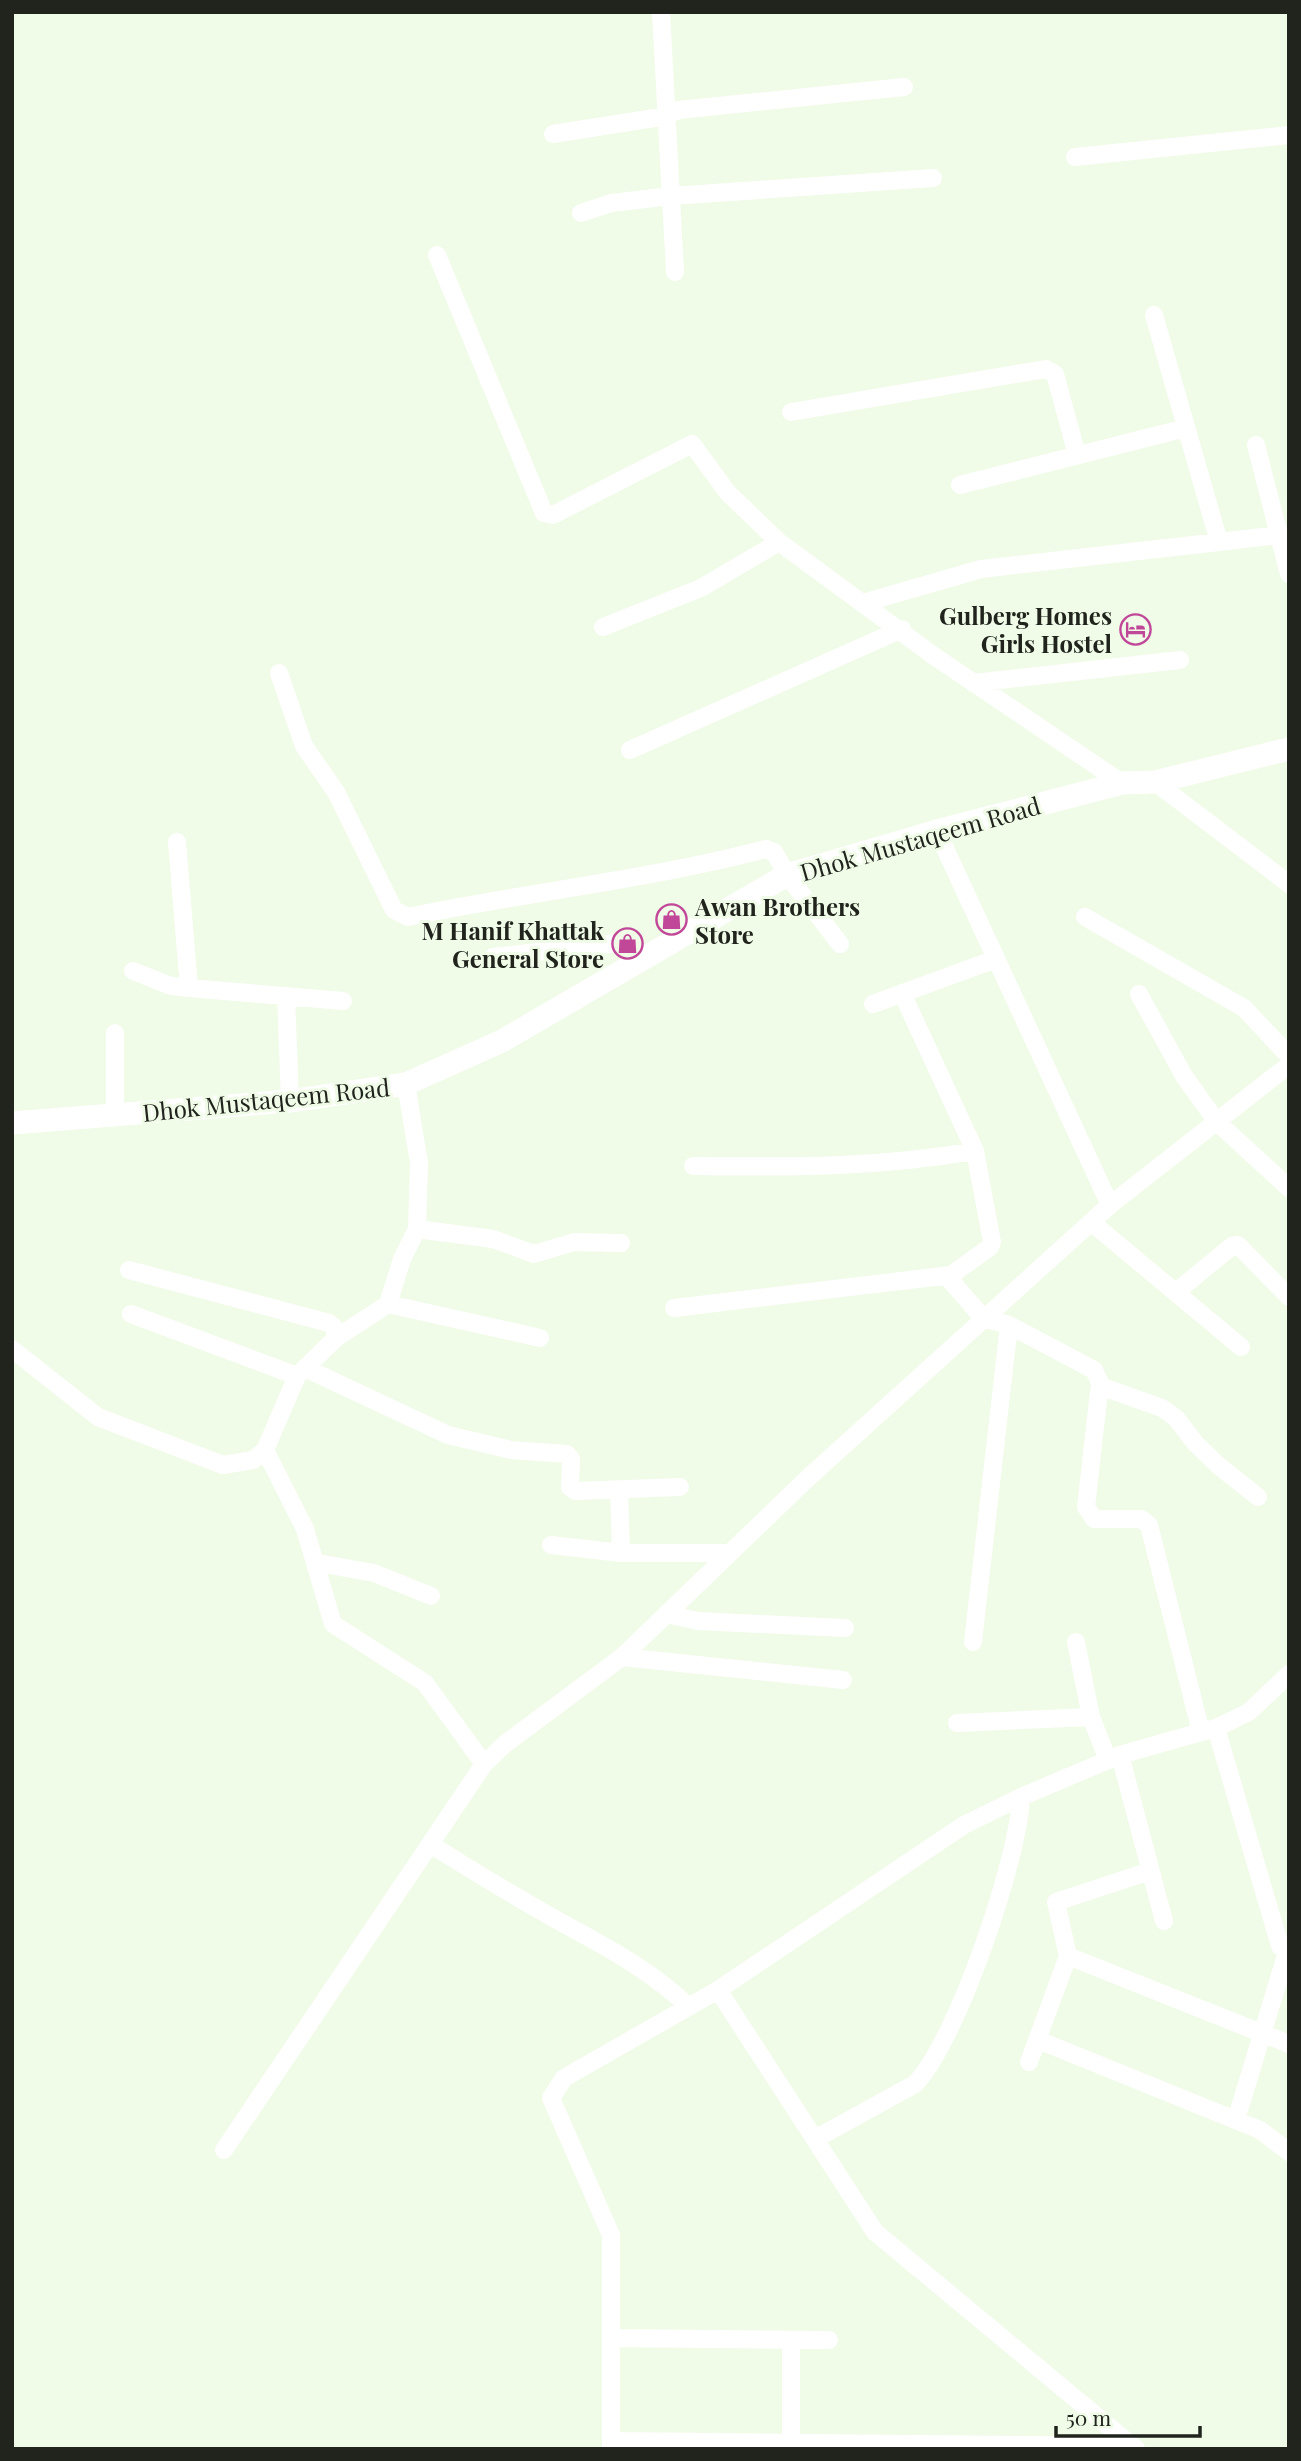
<svg xmlns="http://www.w3.org/2000/svg" width="1301" height="2461" viewBox="0 0 1301 2461" font-family="'Playfair Display',serif">
<style>
.lines{fill:none;stroke-linecap:round;stroke-linejoin:round}
.minor{stroke:#fff;stroke-width:18}
.tertiary{stroke:#fff;stroke-width:23}
.labels{text-anchor:middle;dominant-baseline:central;stroke-width:6;stroke-linejoin:round;paint-order:stroke}
.poi-label{font-size:24px;font-weight:bold;fill:#20241d;stroke:#f0fbe8;text-anchor:end}
.street-label{font-size:24px;fill:#20241d;stroke:#f0fbe8}
</style>
<rect width="100%" height="100%" fill="#f0fbe8"/>
<g class="lines">
<path class="minor" d="M661,12L675,272
M553,134L667,116L678,110L904,87
M1075,157L1289,135
M581,213L611,203L671,196L933,178
M437,255L544,513L553,515L692,444L728,493L779,542L934,656L1122,783
M791,412L1046,369L1055,374L1077,455
M1256,445L1289,574
M960,485L1186,428
M1219,542L1278,535
M863,603L981,569L1219,542L1154,315
M603,627L701,588L779,542
M279,673L304,746L336,792L394,910L408,917C527,892 648,880 766,849L774,852L787,875L840,944
M973,683L1180,660
M630,750L902,629
M1155,782L1289,884
M937,831L1110,1205
M177,842L189,988
M1085,917L1244,1008L1289,1056
M493,957L617,943L648,956
M133,971L171,986L189,988L343,1001
M902,993L975,1151L992,1242L990,1247L951,1275V1281L983,1318L1009,1325L973,1642
M1139,994L1184,1076L1217,1122L1289,1188
M286,996L290,1101
M873,1004L996,959
M115,1033V1115
M693,1166C792,1167 877,1168 975,1151
M1091,1222L1241,1347
M417,1229L493,1239L534,1254L574,1242L621,1243
M129,1270L329,1323L334,1327L336,1338
M1176,1292L1232,1246L1238,1245L1289,1297
M388,1304L540,1338
M674,1308L951,1275
M131,1314L297,1376
M1009,1325L1094,1370L1100,1383L1086,1507L1094,1519H1141L1149,1525L1201,1732L1216,1728L1280,1946L1289,1954
M12,1349L98,1417L223,1465L253,1460L265,1450L297,1376L336,1338L388,1304L402,1259L417,1229L419,1163L406,1084
M305,1368L448,1435L511,1450L567,1454L571,1459L570,1487L575,1491L680,1487
M1100,1386L1162,1408L1176,1418L1196,1444L1219,1466L1258,1497
M265,1450L305,1529L333,1624L425,1683L484,1764
M619,1490L621,1553
M551,1545L621,1553H730
M318,1563L374,1573L431,1596
M666,1614L698,1621L845,1628
M1076,1642L1091,1717L1108,1760
M622,1657L843,1680
M957,1723L1091,1717
M1216,1728L1249,1712L1289,1674
M1120,1755L1164,1921
M430,1844C471,1870 513,1895 555,1919C602,1945 650,1969 689,2007
M1150,1871L1056,1902L1068,1956L1289,2044
M718,1990L875,2232L1136,2449
M1038,2040L1260,2130L1289,2152
M1029,2062L1068,1956
M1236,2120L1287,1952
M815,2139L915,2084C957,2041 1019,1858 1021,1797
M224,2150L484,1764L505,1744L622,1657L809,1477L1110,1205L1289,1065
M611,2338L829,2340
M791,2340V2443
M611,2441L1133,2446
M611,2449V2235L551,2098L564,2078L718,1990L964,1825L1021,1797L1120,1755L1201,1732"/>
<path class="tertiary" d="M12,1123L290,1101L406,1084L502,1041L787,875L937,831L1122,783L1155,782L1289,749"/>
</g>
<defs>
<symbol id="hotel-ring" viewBox="-11 -11 22 22"><circle r="9.5" fill="#f0fbe8" stroke="#c14798" stroke-width="1.5"/><path d="M-6-4.5h1.5V1H6V5H4.5V3h-9V5H-6ZM-4 0a1.8 1.8 0 1 1 3.6 0ZM.5 0V-2.5h3Q6-2.5 6 0Z" fill="#c14798"/></symbol>
<symbol id="shop-ring" viewBox="-11 -11 22 22"><circle r="9.5" fill="#f0fbe8" stroke="#c14798" stroke-width="1.5"/><path d="M-5-2.5h2.3a2.7 3.5 0 0 1 5.4 0H5L5.5 6h-11ZM-1.5-2.5h3a1.5 2.3 0 0 0-3 0Z" fill="#c14798"/></symbol>
</defs>
<g fill-rule="evenodd">
<use href="#hotel-ring" x="1118" y="612" width="35" height="35"/>
<use href="#shop-ring" x="654" y="902" width="35" height="35"/>
<use href="#shop-ring" x="610" y="926" width="35" height="35"/>
</g>
<g class="labels">
<g class="poi-label">
<text x="1112" y="615">Gulberg Homes<tspan x="1112" dy="28">Girls Hostel</tspan></text>
<text x="695" y="906" text-anchor="start">Awan Brothers<tspan x="695" dy="28">Store</tspan></text>
<text x="604" y="930">M Hanif Khattak<tspan x="604" dy="28">General Store</tspan></text>
</g>
<g class="street-label">
<text transform="translate(920 838) rotate(-16)">Dhok Mustaqeem Road</text>
<text transform="translate(266 1099) rotate(-6)">Dhok Mustaqeem Road</text>
</g>
</g>
<rect width="1301" height="2461" fill="none" stroke="#20241d" stroke-width="28"/>
<path d="M1056 2426v10h144v-10" fill="none" stroke="#20241d" stroke-width="3.5"/>
<text x="1066" y="2426" font-size="21" fill="#20241d" stroke="#f0fbe8" stroke-width="5" paint-order="stroke">50 m</text>
</svg>
